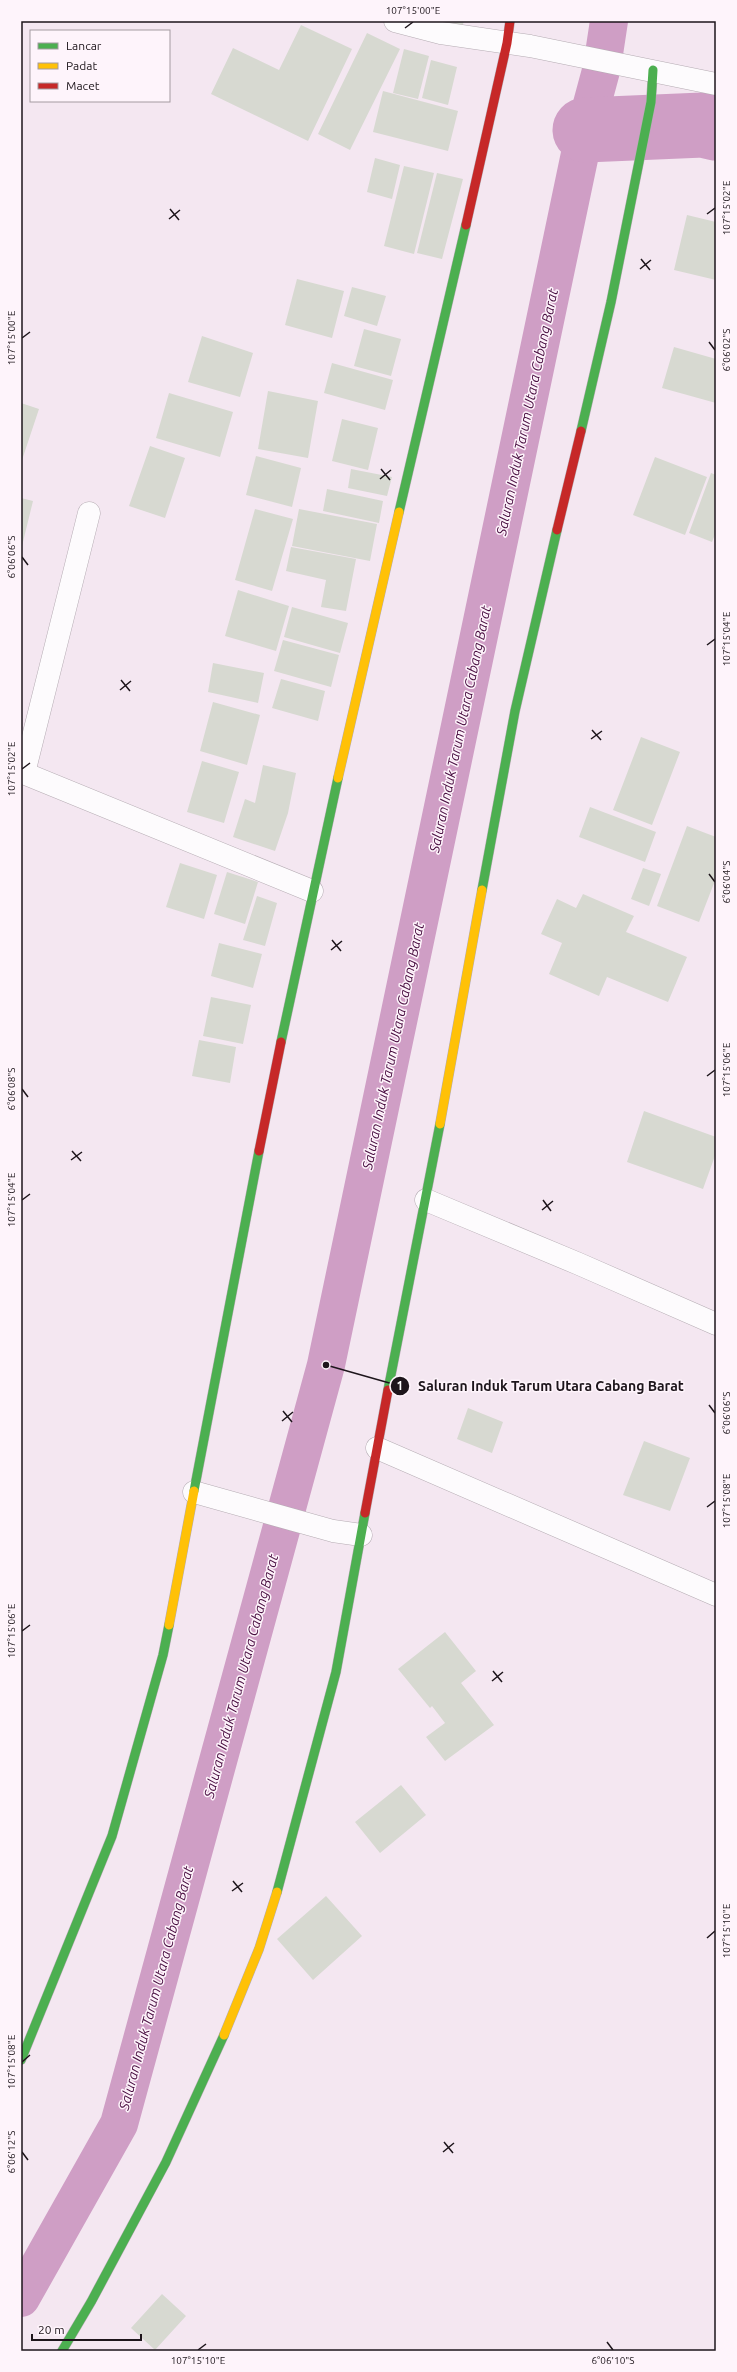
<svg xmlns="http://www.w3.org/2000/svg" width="737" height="2372" viewBox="0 0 737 2372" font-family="Ubuntu,sans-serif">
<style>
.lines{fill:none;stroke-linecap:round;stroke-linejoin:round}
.canal{stroke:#cf9ec5;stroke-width:38}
.river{stroke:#cf9ec5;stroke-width:65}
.building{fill:#d7d9d1}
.street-casing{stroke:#b5acb3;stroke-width:23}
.fast-casing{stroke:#b5acb3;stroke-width:10}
.slow-casing{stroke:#b5acb3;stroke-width:10}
.jam-casing{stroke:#b5acb3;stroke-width:10}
.street{stroke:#fdfbfd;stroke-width:22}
.fast{stroke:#4caf50;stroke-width:9}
.slow{stroke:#ffc107;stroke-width:9}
.jam{stroke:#c62828;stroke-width:9}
.ticks{fill:none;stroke:#1d151b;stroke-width:1.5}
.labels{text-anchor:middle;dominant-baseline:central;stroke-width:3;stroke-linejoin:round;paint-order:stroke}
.water-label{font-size:14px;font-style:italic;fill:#480d40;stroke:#fef4fb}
.leader{fill:none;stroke:#1d151b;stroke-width:1.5}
.callout-dot{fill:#1d151b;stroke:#fef4fb;stroke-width:1.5}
.mark-label{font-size:12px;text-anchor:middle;font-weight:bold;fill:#fff}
.callout-label{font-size:14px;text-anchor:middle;font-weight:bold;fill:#1d151b;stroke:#fef4fb;stroke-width:3;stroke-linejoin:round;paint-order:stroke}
.neatline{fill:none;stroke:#1d151b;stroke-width:1.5}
.ticks-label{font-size:10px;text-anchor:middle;fill:#1d151b}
</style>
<rect width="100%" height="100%" fill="#f4e7f1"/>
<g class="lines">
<path class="canal" d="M21,2298L119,2124L326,1365L585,130L602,67L609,21"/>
<path class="river" d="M585,130L703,125L716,128"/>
</g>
<path class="building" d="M424,21H464L460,33Z
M301,25L352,49L308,141L211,94L233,48L279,70Z
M367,33L400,49L350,150L318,134Z
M404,49L429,56L418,99L393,93Z
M431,60L457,67L448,105L422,98Z
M383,91L458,111L448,151L373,132Z
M375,158L400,165L392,199L367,192Z
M404,166L434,173L414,254L384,246Z
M437,173L463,179L442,259L417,253Z
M687,215L716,222V280L674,270Z
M297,279L344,291L332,338L285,325Z
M352,287L386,296L377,326L344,316Z
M364,329L401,339L391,376L354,366Z
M202,336L253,353L240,397L188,382Z
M674,347L716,359V403L662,388Z
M332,363L393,380L385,410L324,393Z
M268,391L318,401L308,458L258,449Z
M169,393L233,412L220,457L156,438Z
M21,403L39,409L21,463Z
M342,419L378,428L368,470L332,461Z
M150,446L185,458L165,518L129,506Z
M256,456L301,468L292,507L246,495Z
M655,457L707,477L685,535L633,515Z
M351,469L392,477L387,496L348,488Z
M711,473L716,475V532L712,542L689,533Z
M327,489L383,501L379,523L323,511Z
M21,498L33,501L22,546H21Z
M255,509L293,519L272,591L235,580Z
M299,509L377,524L370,561L292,546Z
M291,547L356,559L346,611L321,607L326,580L286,571Z
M238,590L289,606L276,651L225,636Z
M292,607L348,623L340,653L284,637Z
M283,640L339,655L331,687L274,671Z
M213,663L264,673L258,703L208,692Z
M281,679L325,691L318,721L272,708Z
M213,702L260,715L247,765L200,751Z
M641,737L680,752L652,825L613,810Z
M202,761L239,772L224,823L187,812Z
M263,765L296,773L288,813L275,851L233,837L245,799L255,803Z
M590,807L656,832L645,862L579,837Z
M687,826L716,837V878L699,922L657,906Z
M180,863L217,875L204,919L166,907Z
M643,868L661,874L649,906L631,899Z
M227,872L258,882L245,924L214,914Z
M583,894L634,916L626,932L687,957L668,1002L607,977L599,996L549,974L562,943L541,934L557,899L576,908Z
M257,896L277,903L265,946L243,940Z
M219,943L262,954L253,988L211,976Z
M211,997L251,1005L243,1044L203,1036Z
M199,1040L236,1047L230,1083L192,1076Z
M644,1111L716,1137V1153L703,1189L627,1162Z
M468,1408L503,1422L492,1453L457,1439Z
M644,1441L690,1458L670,1511L623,1495Z
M445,1632L476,1671L461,1683L494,1725L445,1761L426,1737L445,1723L432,1706L430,1708L398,1669Z
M401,1785L426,1815L380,1853L355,1822Z
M326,1896L362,1936L313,1980L277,1939Z
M162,2294L186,2316L155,2350L131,2328Z"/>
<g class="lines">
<defs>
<path id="street" d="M395,21L441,33L530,46L716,84
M21,772L312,891
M24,773L89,513
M426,1200L579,1264L716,1324
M377,1448L716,1595
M194,1492L333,1531L361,1535"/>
<path id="fast" d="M581,431L611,302L651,102L653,70
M399,512L466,225
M482,890L515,711L557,530
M281,1042L338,778
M388,1390L440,1124
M194,1491L259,1151
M277,1892L336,1672L365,1513
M21,2060L112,1836L163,1655L169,1625
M62,2351L91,2302L166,2162L224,2035"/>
<path id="slow" d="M338,778L399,512
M440,1124L482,890
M169,1625L194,1491
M224,2035L259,1949L277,1892"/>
<path id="jam" d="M466,225L507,43L510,21
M557,530L581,431
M259,1151L281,1042
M365,1513L388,1390"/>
</defs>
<use href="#street" class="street-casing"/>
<use href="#fast" class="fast-casing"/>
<use href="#slow" class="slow-casing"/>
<use href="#jam" class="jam-casing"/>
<use href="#street" class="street"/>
<use href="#fast" class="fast"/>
<use href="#slow" class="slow"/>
<use href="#jam" class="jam"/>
</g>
<path class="ticks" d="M405,28L413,22M170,209L179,220M707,214L715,208M169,219L180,210M641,259L650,270M640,269L651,260M22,338L30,332M709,342L715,350M381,469L390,480M380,479L391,470M22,557L28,565M707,645L715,639M121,680L130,691M120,690L131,681M592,730L601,740M591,739L602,731M22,769L30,763M709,874L715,882M332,940L341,951M331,950L342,941M707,1076L715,1070M22,1089L28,1097M72,1151L81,1161M71,1160L82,1152M22,1200L30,1194M543,1200L551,1211M542,1210L553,1201M709,1405L715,1413M283,1411L292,1422M282,1421L293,1412M707,1507L715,1501M22,1631L30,1625M493,1671L502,1682M492,1681L503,1672M233,1881L242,1892M232,1891L243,1883M707,1938L715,1931M22,2062L30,2055M444,2142L453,2153M22,2152L28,2160M443,2152L454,2143M607,2342L613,2350M198,2350L206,2344"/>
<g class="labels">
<g class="water-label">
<text transform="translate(527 412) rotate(-78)">Saluran Induk Tarum Utara Cabang Barat</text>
<text transform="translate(460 729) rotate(-78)">Saluran Induk Tarum Utara Cabang Barat</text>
<text transform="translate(393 1046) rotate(-78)">Saluran Induk Tarum Utara Cabang Barat</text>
<text transform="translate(241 1676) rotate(-75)">Saluran Induk Tarum Utara Cabang Barat</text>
<text transform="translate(156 1988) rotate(-75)">Saluran Induk Tarum Utara Cabang Barat</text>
</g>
</g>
<path class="leader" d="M326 1365L400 1386"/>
<g class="callout-dot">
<circle cx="326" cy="1365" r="4"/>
<circle cx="400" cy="1386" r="10"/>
</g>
<g class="mark-label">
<text x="400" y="1390">1</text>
</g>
<g class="callout-label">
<text x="551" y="1391">Saluran Induk Tarum Utara Cabang Barat</text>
</g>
<rect width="737" height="2372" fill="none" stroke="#fef4fb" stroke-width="44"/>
<rect x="30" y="30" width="140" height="72" fill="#fef4fb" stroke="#a49ba1"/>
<rect x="38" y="43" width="20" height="6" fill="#4caf50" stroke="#a49ba1"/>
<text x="66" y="50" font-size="12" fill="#1d151b">Lancar</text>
<rect x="38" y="63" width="20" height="6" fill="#ffc107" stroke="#a49ba1"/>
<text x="66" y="70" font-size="12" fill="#1d151b">Padat</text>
<rect x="38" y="83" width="20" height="6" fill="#c62828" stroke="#a49ba1"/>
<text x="66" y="90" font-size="12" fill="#1d151b">Macet</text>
<path d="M32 2334v6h109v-6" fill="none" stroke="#1d151b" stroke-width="2"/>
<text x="38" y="2334" font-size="12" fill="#1d151b" stroke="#fef4fb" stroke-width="3" paint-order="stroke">20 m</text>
<rect x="22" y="22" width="693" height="2328" class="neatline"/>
<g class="ticks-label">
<text x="413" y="14">107°15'00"E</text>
<text transform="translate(726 208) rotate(-90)" y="4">107°15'02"E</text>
<text transform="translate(11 338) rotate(-90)" y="4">107°15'00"E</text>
<text transform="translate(726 350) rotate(-90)" y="4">6°06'02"S</text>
<text transform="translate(11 557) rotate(-90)" y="4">6°06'06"S</text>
<text transform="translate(726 639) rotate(-90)" y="4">107°15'04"E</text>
<text transform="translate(11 769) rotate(-90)" y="4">107°15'02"E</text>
<text transform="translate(726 882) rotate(-90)" y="4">6°06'04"S</text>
<text transform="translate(726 1070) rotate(-90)" y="4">107°15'06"E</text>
<text transform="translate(11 1089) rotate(-90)" y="4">6°06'08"S</text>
<text transform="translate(11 1200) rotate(-90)" y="4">107°15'04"E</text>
<text transform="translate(726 1413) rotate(-90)" y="4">6°06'06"S</text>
<text transform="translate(726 1501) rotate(-90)" y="4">107°15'08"E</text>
<text transform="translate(11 1631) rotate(-90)" y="4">107°15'06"E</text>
<text transform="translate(726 1931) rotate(-90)" y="4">107°15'10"E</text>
<text transform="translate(11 2062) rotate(-90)" y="4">107°15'08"E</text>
<text transform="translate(11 2152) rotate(-90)" y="4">6°06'12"S</text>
<text x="198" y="2364">107°15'10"E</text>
<text x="613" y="2364">6°06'10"S</text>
</g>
</svg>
